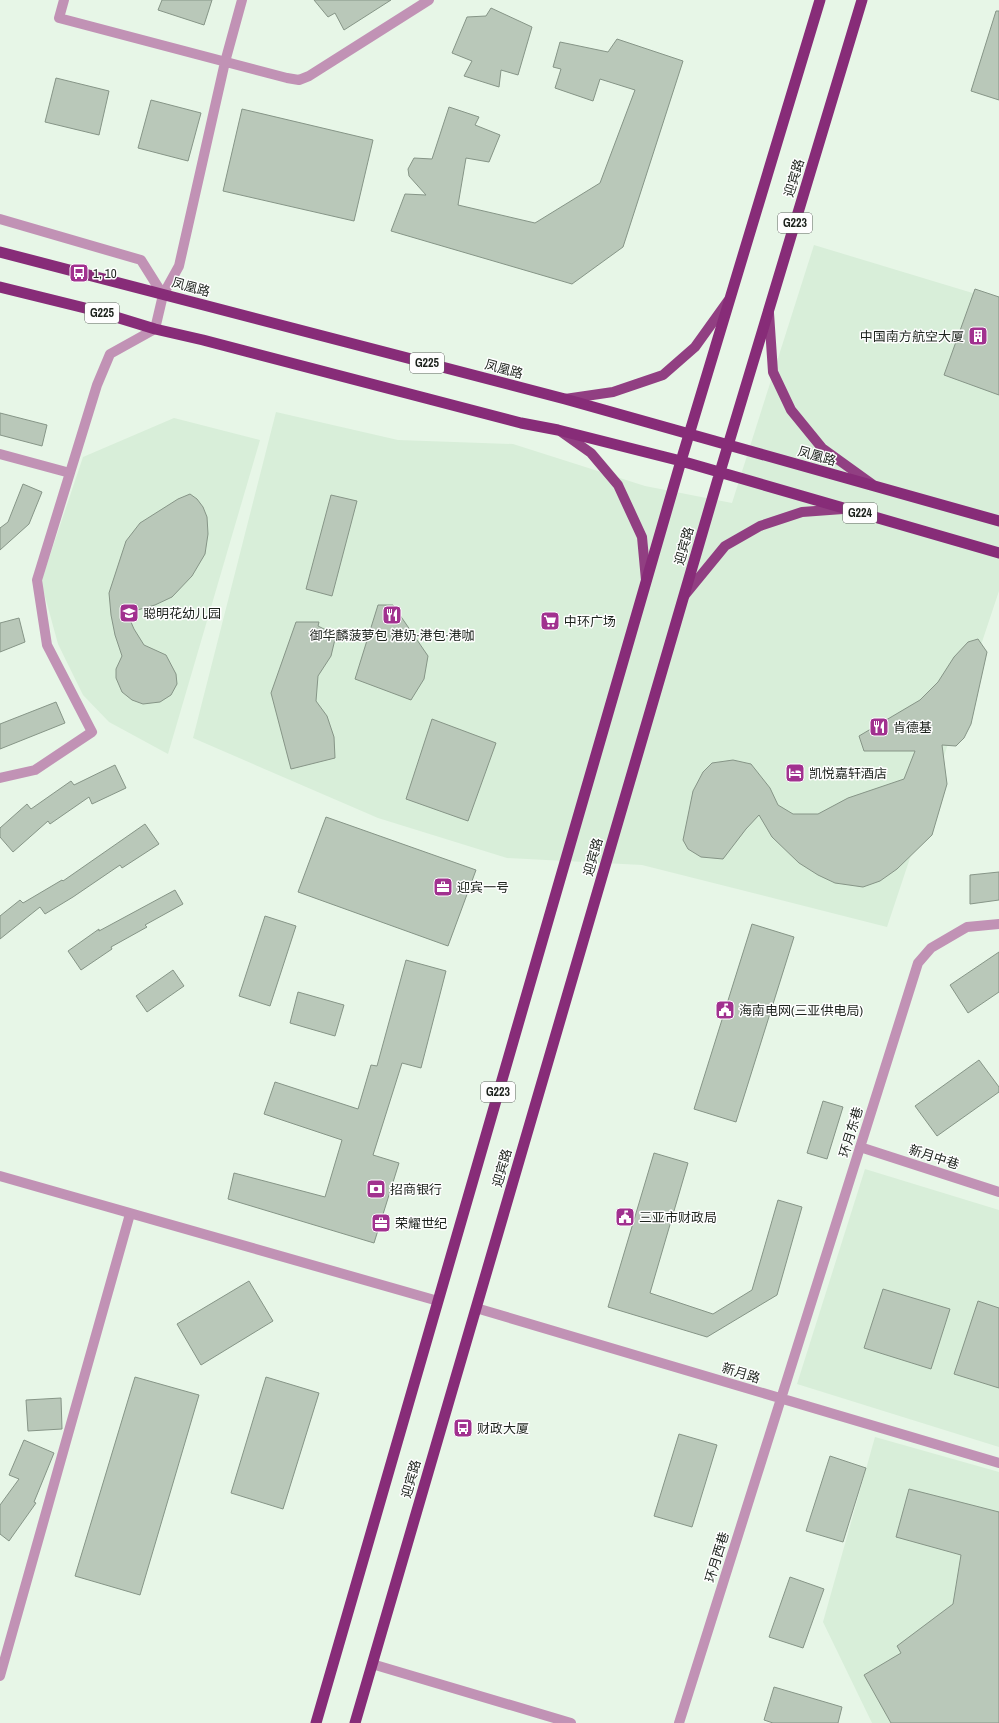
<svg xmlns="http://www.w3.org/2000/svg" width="999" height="1723" viewBox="0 0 999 1723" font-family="'Archivo Narrow','Noto Sans SC',sans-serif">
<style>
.built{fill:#d8eed9}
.building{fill:#b9c8b9;stroke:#869587}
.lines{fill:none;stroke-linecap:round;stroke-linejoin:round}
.minor{stroke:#c192b5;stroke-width:10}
.tertiary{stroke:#c192b5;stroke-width:10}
.primary{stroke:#913f82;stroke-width:10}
.trunk{stroke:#872c78;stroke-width:11}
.labels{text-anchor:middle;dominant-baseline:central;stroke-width:3;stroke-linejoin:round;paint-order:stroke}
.shield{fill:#fefefe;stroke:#606460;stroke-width:1}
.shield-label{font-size:12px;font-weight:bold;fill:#1c221c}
.street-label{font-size:13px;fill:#1c221c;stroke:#fefefe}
.poi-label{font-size:13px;fill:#1c221c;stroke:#fefefe;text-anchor:start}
</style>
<rect width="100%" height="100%" fill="#e7f6e7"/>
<path class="built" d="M814,245L999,301V591L887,927L642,865L507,858L378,818L193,738L276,412L398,440L513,444L645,486L732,503Z
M174,418L260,440L168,754L109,722L83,695L58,644L41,582L83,457Z
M865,1169L999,1210V1447L797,1384Z
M875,1437L999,1472V1723H872L823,1622Z"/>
<path class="building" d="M162,0H212L204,25L158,10Z
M314,0H391L344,30L335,13L328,17Z
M491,8L532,27L518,75L501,70L499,87L464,76L472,61L452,53L467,17L486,16Z
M996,11H999V100L971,91Z
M617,39L683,61L623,247L572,284L391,231L405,194L426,195L409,176L408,169L414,158L432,159L449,107L479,117L475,125L500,135L489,162L466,158L458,205L535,223L600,183L635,90L600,79L593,101L555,88L561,69L553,67L560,42L608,52Z
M56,78L109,91L99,135L45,122Z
M151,100L201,113L188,161L138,148Z
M242,109L373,140L354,221L223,191Z
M975,289L999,297V395L944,375Z
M0,413L47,425L42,446L0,435Z
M23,484L42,492L29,524L0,550V528L8,522Z
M190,494L197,499L203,507L207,517L208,534L205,554L192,576L172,597L155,605L127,613L134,629L144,645L166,655L176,674L177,684L171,695L160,702L143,704L132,700L122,692L116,678V669L122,656L115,635L111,615L109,593L126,541L140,523L178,499Z
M331,495L357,501L332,596L306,589Z
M378,605H393L428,656L424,679L411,700L355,679Z
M19,618L25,642L0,652V623Z
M296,622H319L318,626L336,635L331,656L318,676L316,701L327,716L334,737L335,758L291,769L271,693Z
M978,639L987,652L971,724L964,738L956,746L942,745L947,784L932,835L897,869L880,881L863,887L835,883L818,875L799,863L772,837L759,815L746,829L723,859L701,857L688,849L683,840L693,791L703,772L712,763L733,760L751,764L770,788L778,805L793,814H818L848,798L904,779L915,751H864L859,736L920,700L938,682L954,657L968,642Z
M56,702L65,723L0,749V724Z
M432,719L496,743L468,821L406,799Z
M115,765L126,788L92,804L89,797L50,824L48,821L13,852L0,837V828L27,804L31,809L71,781L74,785Z
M326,817L476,870L448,946L298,892Z
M145,824L159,844L122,868L120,865L73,897L45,914L40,907L0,939V916L20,900L23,903L62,880L63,881Z
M999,872V900L970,904V875Z
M175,890L183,904L145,925L147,927L111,947L112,949L81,970L68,951L99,929V931Z
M265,916L296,926L270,1006L239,996Z
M752,924L794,937L736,1122L694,1109Z
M999,952V992L968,1013L950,985Z
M406,960L446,971L421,1068L402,1063L373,1155L399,1163L374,1243L228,1199L234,1173L325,1197L342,1140L264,1114L275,1082L358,1109L371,1065L377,1066Z
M173,970L184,986L147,1012L136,996Z
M298,992L344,1005L335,1036L290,1023Z
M979,1060L999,1087V1092L937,1136L915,1106Z
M823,1101L843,1107L827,1159L807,1153Z
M654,1153L688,1163L650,1293L713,1314L752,1290L778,1200L802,1207L777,1295L707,1337L608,1307Z
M249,1281L273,1321L201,1365L177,1324Z
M883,1289L950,1309L931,1369L864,1348Z
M978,1301L999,1308V1388L954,1374Z
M135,1377L199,1395L140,1595L75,1576Z
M266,1377L319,1393L283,1509L231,1493Z
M61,1398L62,1429L28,1431L26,1400Z
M679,1434L717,1445L692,1527L654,1516Z
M24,1440L54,1453L34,1502L36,1503L9,1541L0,1534V1505L19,1479L9,1475Z
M830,1456L866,1468L843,1542L806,1531Z
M909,1489L999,1512V1723H891L864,1675L901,1653L897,1646L953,1604L961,1555L896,1537Z
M790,1577L824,1589L803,1648L769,1637Z
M774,1687L842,1707L838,1723H773L764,1720Z"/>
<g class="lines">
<path class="minor" d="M64,0L59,18L287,78L299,80L309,76L429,0
M0,219L141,260L163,295
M0,454L70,473
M0,778L35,770L92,732L47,645L37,580L97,385L110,354L155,329L163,295L179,266L225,62L242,0
M0,1176L438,1301
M372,1664L571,1723
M0,1676L130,1214"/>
<path class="tertiary" d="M860,1147L999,1192
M476,1308L999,1463
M679,1723L918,963L931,948L967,927L999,924"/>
<path class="primary" d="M769,313L773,372L791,410L822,448L872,484
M565,399L613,392L663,375L695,347L728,301
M560,431L591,453L618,485L642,537L646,580
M684,596L725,546L760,526L802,512L843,509"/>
<path class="trunk" d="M0,252L565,399L999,521
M0,287L93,310L155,329L203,340L521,423L558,430L681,461L999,553
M316,1723L681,461L820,0
M355,1723L720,472L862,0"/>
</g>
<defs>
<symbol id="bus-square" viewBox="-11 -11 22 22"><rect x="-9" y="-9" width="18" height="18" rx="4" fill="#a1318f" stroke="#fefefe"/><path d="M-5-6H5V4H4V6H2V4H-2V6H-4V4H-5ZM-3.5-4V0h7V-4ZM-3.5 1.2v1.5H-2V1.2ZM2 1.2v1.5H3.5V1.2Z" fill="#fff"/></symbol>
<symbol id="building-square" viewBox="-11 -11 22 22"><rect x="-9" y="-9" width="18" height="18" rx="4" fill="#a1318f" stroke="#fefefe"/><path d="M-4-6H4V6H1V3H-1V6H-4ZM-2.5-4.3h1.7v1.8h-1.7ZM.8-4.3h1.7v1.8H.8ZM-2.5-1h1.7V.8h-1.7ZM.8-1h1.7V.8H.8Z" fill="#fff"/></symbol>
<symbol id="school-square" viewBox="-11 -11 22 22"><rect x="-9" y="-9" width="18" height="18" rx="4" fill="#a1318f" stroke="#fefefe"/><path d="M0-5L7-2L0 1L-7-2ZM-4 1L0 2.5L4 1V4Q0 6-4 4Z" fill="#fff"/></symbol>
<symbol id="restaurant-square" viewBox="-11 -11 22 22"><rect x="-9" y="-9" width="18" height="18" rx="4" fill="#a1318f" stroke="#fefefe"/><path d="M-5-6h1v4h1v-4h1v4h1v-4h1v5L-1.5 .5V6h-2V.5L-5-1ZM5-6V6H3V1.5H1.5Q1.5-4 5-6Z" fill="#fff"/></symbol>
<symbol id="supermarket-square" viewBox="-11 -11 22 22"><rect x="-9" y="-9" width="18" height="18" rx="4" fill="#a1318f" stroke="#fefefe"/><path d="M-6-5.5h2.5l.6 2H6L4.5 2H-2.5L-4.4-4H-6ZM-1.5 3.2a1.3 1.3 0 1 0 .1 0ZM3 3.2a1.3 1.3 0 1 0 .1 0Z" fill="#fff"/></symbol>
<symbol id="hotel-square" viewBox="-11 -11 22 22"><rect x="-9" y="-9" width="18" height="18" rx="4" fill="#a1318f" stroke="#fefefe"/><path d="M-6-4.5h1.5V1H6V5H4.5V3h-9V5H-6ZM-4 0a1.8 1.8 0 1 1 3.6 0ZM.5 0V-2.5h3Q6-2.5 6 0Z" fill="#fff"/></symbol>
<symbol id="office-square" viewBox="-11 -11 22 22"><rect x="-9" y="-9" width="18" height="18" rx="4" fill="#a1318f" stroke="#fefefe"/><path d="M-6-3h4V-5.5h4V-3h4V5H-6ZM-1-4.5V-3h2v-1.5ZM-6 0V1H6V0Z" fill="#fff"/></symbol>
<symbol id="civic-square" viewBox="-11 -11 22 22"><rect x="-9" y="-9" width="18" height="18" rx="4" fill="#a1318f" stroke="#fefefe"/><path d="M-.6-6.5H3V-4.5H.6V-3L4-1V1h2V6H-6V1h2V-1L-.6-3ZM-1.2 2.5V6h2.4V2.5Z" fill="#fff"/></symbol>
<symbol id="bank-square" viewBox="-11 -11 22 22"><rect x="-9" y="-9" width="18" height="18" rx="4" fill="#a1318f" stroke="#fefefe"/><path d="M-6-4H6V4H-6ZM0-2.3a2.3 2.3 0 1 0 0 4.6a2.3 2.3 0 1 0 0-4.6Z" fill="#fff"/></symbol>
</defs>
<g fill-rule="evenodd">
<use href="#bus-square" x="68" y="262" width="22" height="22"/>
<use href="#building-square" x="967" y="325" width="22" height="22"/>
<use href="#school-square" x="118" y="602" width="22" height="22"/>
<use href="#restaurant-square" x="381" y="604" width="22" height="22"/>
<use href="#supermarket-square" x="539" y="610" width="22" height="22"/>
<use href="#restaurant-square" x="868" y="716" width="22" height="22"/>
<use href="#hotel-square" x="784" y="762" width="22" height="22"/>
<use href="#office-square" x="432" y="876" width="22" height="22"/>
<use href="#civic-square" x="714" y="999" width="22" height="22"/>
<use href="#bank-square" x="365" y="1178" width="22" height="22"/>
<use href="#civic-square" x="614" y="1206" width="22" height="22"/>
<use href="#office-square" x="370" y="1212" width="22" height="22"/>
<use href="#bus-square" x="452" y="1417" width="22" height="22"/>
</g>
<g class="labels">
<g class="shield">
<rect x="778" y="213" width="34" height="20" rx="3"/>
<rect x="85" y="303" width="34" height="20" rx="3"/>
<rect x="410" y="353" width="34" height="20" rx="3"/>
<rect x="843" y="503" width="34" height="20" rx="3"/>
<rect x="481" y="1082" width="34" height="20" rx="3"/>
</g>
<g class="shield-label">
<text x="795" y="223">G223</text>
<text x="102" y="313">G225</text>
<text x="427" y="363">G225</text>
<text x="860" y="513">G224</text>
<text x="498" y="1092">G223</text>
</g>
<g class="street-label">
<text transform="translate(794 178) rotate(-73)">迎宾路</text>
<text transform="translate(191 287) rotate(15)">凤凰路</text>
<text transform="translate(504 369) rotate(15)">凤凰路</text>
<text transform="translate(817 456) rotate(16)">凤凰路</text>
<text transform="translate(684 546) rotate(-74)">迎宾路</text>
<text transform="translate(593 857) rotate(-74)">迎宾路</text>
<text transform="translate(851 1132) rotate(-73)">环月东巷</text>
<text transform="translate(934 1157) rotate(18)">新月中巷</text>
<text transform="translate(502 1168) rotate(-74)">迎宾路</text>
<text transform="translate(741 1373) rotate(17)">新月路</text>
<text transform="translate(411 1479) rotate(-74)">迎宾路</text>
<text transform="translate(717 1557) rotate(-73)">环月西巷</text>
</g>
<g class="poi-label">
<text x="93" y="273">1, 10</text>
<text x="964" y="336" text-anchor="end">中国南方航空大厦</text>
<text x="143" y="613">聪明花幼儿园</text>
<text x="564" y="621">中环广场</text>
<text x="392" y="635" text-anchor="middle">御华麟菠萝包 港奶·港包·港咖</text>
<text x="893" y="727">肯德基</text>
<text x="809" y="773">凯悦嘉轩酒店</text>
<text x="457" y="887">迎宾一号</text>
<text x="739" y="1010">海南电网(三亚供电局)</text>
<text x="390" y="1189">招商银行</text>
<text x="639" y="1217">三亚市财政局</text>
<text x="395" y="1223">荣耀世纪</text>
<text x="477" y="1428">财政大厦</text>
</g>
</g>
</svg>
